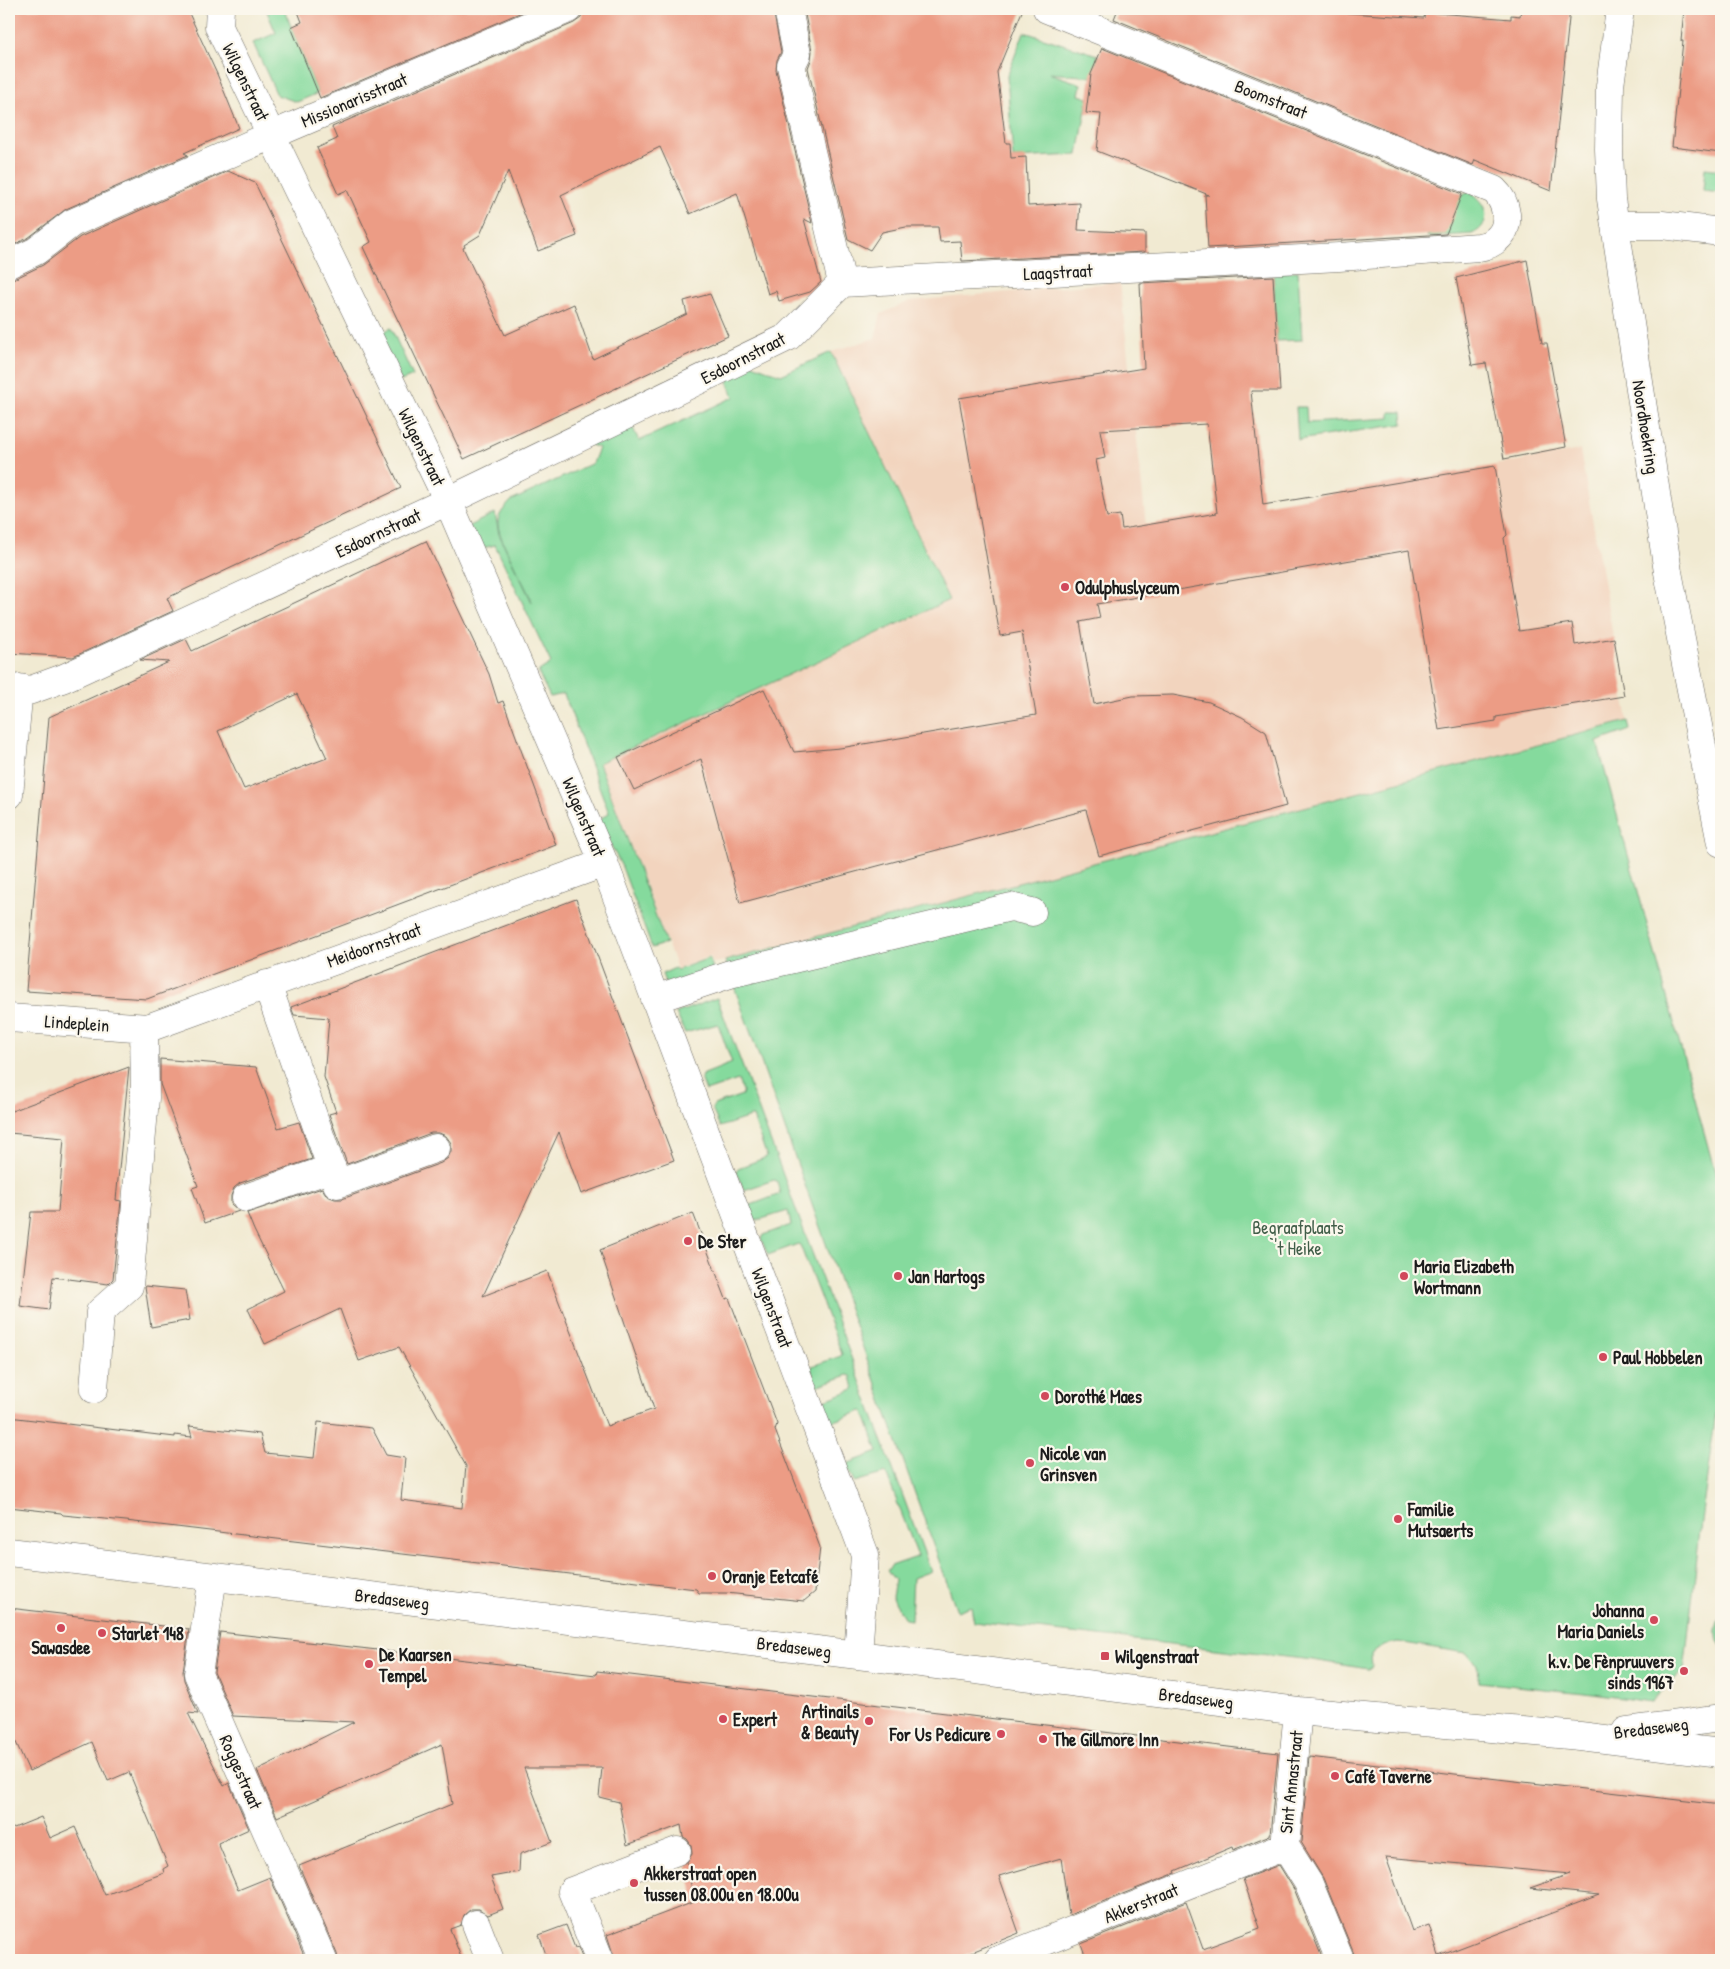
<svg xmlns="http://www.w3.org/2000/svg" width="1730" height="1969" viewBox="0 0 1730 1969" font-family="'Patrick Hand',sans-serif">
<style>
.built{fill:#f2d4be}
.green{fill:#85da9d;stroke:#507b5c}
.building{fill:#ec9c85;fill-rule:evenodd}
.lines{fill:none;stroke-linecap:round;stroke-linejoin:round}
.minor-casing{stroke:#67645c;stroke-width:29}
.minor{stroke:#fff;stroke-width:28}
.poi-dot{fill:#d1495b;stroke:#fbf7ec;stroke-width:2}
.labels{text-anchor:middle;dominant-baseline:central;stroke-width:4.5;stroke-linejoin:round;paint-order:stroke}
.street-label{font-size:18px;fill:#1c1c1c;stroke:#fbf7ec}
.poi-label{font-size:18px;font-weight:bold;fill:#1c1c1c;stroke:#fbf7ec;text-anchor:start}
.park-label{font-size:18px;fill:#415e49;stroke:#fbf7ec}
</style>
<rect width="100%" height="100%" fill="#fbf7ec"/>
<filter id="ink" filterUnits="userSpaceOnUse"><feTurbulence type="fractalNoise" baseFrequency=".02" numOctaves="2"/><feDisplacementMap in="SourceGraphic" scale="10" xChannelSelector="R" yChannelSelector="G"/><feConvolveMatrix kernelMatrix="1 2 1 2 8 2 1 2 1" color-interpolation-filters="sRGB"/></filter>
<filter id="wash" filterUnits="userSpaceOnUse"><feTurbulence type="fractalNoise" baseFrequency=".0096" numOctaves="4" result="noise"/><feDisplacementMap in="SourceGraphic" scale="20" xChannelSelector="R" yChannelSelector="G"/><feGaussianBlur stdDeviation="1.12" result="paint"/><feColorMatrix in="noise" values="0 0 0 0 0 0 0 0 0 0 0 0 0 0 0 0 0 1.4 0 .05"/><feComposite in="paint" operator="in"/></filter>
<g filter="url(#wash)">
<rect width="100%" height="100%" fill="#f1ead2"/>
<path class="built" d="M1120,282L1146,525L1580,450L1628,721L725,961L713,963L710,956L677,969L564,668L501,535L498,522L501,512L511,501L831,352L875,338L881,314L910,301Z"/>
<path class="green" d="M266,9H284L318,93L297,102L277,95L253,43L276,33Z
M1024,32L1098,55L1093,77L1049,73L1081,84L1079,95L1088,98L1078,155L1013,158L1007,76Z
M1705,168L1721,170V193L1703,191Z
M1469,192C1487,202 1494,224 1472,234L1427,237L1435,220L1459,197Z
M1298,271L1302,340L1277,341L1273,272Z
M391,328L413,376L401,381L379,334Z
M831,352L949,600L599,763L666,943L652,948L622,867L598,820L609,813L564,694L550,697L539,674V671L551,663L495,545L483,548L469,526L495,513L499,534L532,602C525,583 496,538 498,521C499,513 506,507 511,501L593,463L599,448L574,439L613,421L633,428L639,441L734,397L728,383L732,372L750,363L781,375Z
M1296,407H1306L1307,423L1390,418V412H1402L1403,424L1298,440Z
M1628,721L1630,730L1597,742L1721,1194V1376L1701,1521L1684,1671L1651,1702L1593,1694L1479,1682C1479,1668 1478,1661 1466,1653L1398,1642L1383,1645L1371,1654L1372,1666L1368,1669L1313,1660L974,1622L971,1606L957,1611L725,961Z
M709,958L715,973L668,990L662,974L675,968L677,970Z
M717,998L931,1571L913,1578L911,1620L905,1619L892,1597L895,1580L887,1571L891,1566L917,1557V1554L886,1473L854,1482L847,1467L849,1463L878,1452L864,1412L862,1411L831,1422L823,1403L825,1400L854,1389L851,1376L848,1375L817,1386L811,1370L812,1366L841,1356L842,1354L800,1245L798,1244L768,1255L761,1239L763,1235L791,1225L788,1211L755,1221L749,1209L751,1205L780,1194L777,1181L774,1180L744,1190L736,1172L738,1168L767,1157L753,1117H750L720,1127L712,1109L714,1105L742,1095L743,1092L738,1080L706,1091L701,1078L702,1075L732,1063L718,1024L685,1033L676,1013Z
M1721,1615V1646C1714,1636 1717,1626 1721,1615Z"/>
<g id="blocks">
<path class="building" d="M9,9H187L217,74L239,128L184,153L188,155L66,209L28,238L9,247Z
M297,9H529L320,98L291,27L302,22Z
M583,9H773L781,52L777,60L776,70L812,223L804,219L821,282L810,292L779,301L776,291L768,294L737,193L690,214L660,147L561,195L577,236L538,251L508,171L480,235L464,245L465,247L463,248L505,335L574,304L593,359L687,314L684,301L710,294L728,336L464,459L363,247L371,242L347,190L338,194L317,148L337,139L332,127L574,23L581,18Z
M804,9H1023L997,72L1006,143H1010L1011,158L1026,157L1028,206L1080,203L1078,230L1145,233V252L962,261L960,241L940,242L938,227H906L882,232L870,250L848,239L808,68L811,60L812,51Z
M1118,9H1290L1424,18L1425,12L1511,19V15L1520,16L1521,9H1570L1551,191L1475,160L1473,165L1114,19Z
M1684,9H1721V153L1672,147L1683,41H1681Z
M1102,48L1462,194L1446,234L1208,248L1205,195H1209L1097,151L1101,114L1086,113L1091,74Z
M228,171L255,183L401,488L167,598L173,611L73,657L9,653V279L16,278L43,265L80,237Z
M1527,260L1542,343H1547L1566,447L1504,459L1486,363L1472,365L1456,278Z
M1273,276L1280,391H1251L1263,505L1495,466L1507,535L1504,538L1519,631L1572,623L1575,645L1614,638L1624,696L1496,717V721L1439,730L1409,550L1097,604L1100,618L1080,622L1094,704L1133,696L1173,695L1209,702L1242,717L1266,732L1286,806L1099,856L1086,810L740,903L701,759L634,790L618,757L764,689L794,752L840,748L1036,715L1022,632L1000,636L959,398L1144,368L1140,283ZM1207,424L1217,513L1122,529L1120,515L1107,517L1096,460L1105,458L1100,430Z
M426,541L489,674L498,703L503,701L556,845L147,999L26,991L49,717L169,662L140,660L186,639L192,651ZM297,694L327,758L244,789L218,731Z
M576,899L674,1160L581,1194L559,1132L483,1296L547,1271L607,1426L654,1409L600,1250L693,1213L726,1299L729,1298L777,1424L775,1430L820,1547L815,1592L804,1601L726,1593H699L696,1589L126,1521L63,1515L61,1513L9,1507V1417L175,1437V1435L192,1437L189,1426L260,1434L265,1453L314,1458L318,1422L372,1428L386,1455L405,1458L401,1500L462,1508L466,1466L399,1347L359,1361L340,1309L265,1344L248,1309L284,1291L254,1230L247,1213L322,1188L327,1196L335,1199H342L441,1163L448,1158L451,1151V1143L446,1136L439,1133H431L347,1164L329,1114L336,1112L324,1077L329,1018L294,1015L291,1007Z
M160,1059L256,1067L278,1128L299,1122L312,1159L240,1183L234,1188L231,1196V1204L239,1211L205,1223L192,1188L198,1186L160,1084Z
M129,1067L116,1200L121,1201L113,1279L108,1284L53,1277L49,1310L20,1306L31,1212H58L64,1138L9,1133V1112Z
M145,1286L185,1290L190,1320L151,1327Z
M9,1608L189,1629L183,1672L184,1680L198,1714L188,1713L224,1786L229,1783L249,1829L218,1843L238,1890L270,1877L306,1960H9V1830L41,1817L50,1838L75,1827L105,1895L164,1873L163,1869L168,1866L129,1772L108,1781L92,1742L29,1771L9,1727Z
M220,1632L596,1675L597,1671L1278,1753L1270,1835L1233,1850L1232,1847L1175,1871L1176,1873L1069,1915L1061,1858L999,1876L1019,1933L952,1960H615L607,1935L694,1902L687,1862L692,1854L691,1845L687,1839L683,1837L681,1825L627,1845L619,1802L599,1797L602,1768H524L552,1842L520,1854L519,1872L491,1877L503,1909L488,1915L479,1909H471L464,1915L461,1925L450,1929L462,1960H338L337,1954L299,1866L452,1804L442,1744L277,1817L257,1770L354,1722L233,1716L214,1672Z
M1309,1757L1721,1805V1960H1355L1354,1954L1323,1878L1301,1842ZM1386,1857L1570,1874L1530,1888L1599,1895L1439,1956L1429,1925L1412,1931Z
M1279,1865L1295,1891L1323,1960H1087L1081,1944L1186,1902L1203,1949L1260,1928L1243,1879Z
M566,1925L575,1948L578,1947L583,1960H548L539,1935Z"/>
</g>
</g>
<g filter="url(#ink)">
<use href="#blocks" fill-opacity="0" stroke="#67645c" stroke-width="1"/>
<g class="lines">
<defs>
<path id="minor" d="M220,9L219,27L448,501L604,863L865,1555L858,1655
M788,9L797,54L791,66L842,283L1339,257L1479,247C1485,246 1492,244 1497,239C1512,226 1507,202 1494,190L1047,9
M1620,9L1610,86L1609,149L1611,199L1668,572L1721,843
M1615,225H1662L1721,232
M9,264L36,251L72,223L272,135L568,9
M9,795L19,688L31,690L64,678L448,501L788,337L842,283
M267,984L337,1184L436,1148
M655,999L730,974L1011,907L1032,912
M9,1018L148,1028L604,863
M246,1198L332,1168
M94,1389L100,1312L129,1286L145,1098L144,1028
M9,1552L858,1655L1298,1711L1580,1736L1721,1753
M213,1577L198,1674L323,1960
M1298,1711L1285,1846L1309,1884L1340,1960
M1626,1731L1721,1718
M476,1924L490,1960
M600,1960L572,1891L677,1851
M998,1960L1285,1846"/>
</defs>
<use href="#minor" class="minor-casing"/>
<use href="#minor" class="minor"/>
</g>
</g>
<g class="poi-dot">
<circle cx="1065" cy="587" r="5"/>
<circle cx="688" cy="1241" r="5"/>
<circle cx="898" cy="1276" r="5"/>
<circle cx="1404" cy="1276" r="5"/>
<circle cx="1603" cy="1357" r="5"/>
<circle cx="1045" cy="1396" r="5"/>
<circle cx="1030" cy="1463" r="5"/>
<circle cx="1398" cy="1519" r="5"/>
<circle cx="712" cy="1576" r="5"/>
<circle cx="1654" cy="1620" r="5"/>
<circle cx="61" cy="1628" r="5"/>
<circle cx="102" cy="1633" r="5"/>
<rect x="1100" y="1651" width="10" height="10" rx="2.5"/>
<circle cx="369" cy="1664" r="5"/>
<circle cx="1684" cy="1671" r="5"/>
<circle cx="723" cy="1719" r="5"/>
<circle cx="869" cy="1721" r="5"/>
<circle cx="1001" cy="1734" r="5"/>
<circle cx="1043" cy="1739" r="5"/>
<circle cx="1335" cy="1776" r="5"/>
<circle cx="634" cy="1883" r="5"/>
</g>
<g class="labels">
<g class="street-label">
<text transform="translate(246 82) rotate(64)">Wilgenstraat</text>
<text transform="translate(1271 99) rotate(22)">Boomstraat</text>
<text transform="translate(354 100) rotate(-23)">Missionarisstraat</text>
<text transform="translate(1058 272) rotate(-3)">Laagstraat</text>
<text transform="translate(743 358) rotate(-27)">Esdoornstraat</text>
<text transform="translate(1646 427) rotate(81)">Noordhoekring</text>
<text transform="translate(422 447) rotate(64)">Wilgenstraat</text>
<text transform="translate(378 533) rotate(-25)">Esdoornstraat</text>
<text transform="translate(584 817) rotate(67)">Wilgenstraat</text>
<text transform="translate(374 945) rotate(-20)">Meidoornstraat</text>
<text transform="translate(77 1023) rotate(4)">Lindeplein</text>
<text transform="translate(772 1308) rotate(69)">Wilgenstraat</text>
<text transform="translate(392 1599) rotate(7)">Bredaseweg</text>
<text transform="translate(794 1647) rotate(7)">Bredaseweg</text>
<text transform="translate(1196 1698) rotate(7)">Bredaseweg</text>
<text transform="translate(1651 1728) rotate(-7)">Bredaseweg</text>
<text transform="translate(241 1772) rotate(66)">Roggestraat</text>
<text transform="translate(1291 1782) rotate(-84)">Sint Annastraat</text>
<text transform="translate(1141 1903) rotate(-22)">Akkerstraat</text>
</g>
<g class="poi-label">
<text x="1075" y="587">Odulphuslyceum</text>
<text x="698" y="1241">De Ster</text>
<text x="1414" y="1266">Maria Elizabeth<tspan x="1414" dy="21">Wortmann</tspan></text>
<text x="908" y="1276">Jan Hartogs</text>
<text x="1613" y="1357">Paul Hobbelen</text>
<text x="1055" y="1396">Dorothé Maes</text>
<text x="1040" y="1453">Nicole van<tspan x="1040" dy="21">Grinsven</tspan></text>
<text x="1408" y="1509">Familie<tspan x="1408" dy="21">Mutsaerts</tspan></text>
<text x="722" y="1576">Oranje Eetcafé</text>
<text x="1644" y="1610" text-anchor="end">Johanna<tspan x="1644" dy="21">Maria Daniels</tspan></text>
<text x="112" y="1633">Starlet 148</text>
<text x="61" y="1647" text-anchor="middle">Sawasdee</text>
<text x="379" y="1654">De Kaarsen<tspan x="379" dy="21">Tempel</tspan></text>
<text x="1115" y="1656">Wilgenstraat</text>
<text x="1674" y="1661" text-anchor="end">k.v. De Fènpruuvers<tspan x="1674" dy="21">sinds 1967</tspan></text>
<text x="859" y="1711" text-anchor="end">Artinails<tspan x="859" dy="21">&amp; Beauty</tspan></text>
<text x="733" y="1719">Expert</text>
<text x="991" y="1734" text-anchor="end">For Us Pedicure</text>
<text x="1053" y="1739">The Gillmore Inn</text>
<text x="1345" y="1776">Café Taverne</text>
<text x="644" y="1873">Akkerstraat open<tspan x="644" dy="21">tussen 08.00u en 18.00u</tspan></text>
</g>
<g class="park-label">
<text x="1298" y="1227">Begraafplaats<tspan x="1298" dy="21">'t Heike</tspan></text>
</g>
</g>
<rect width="1730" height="1969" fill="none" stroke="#fbf7ec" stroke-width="30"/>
</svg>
